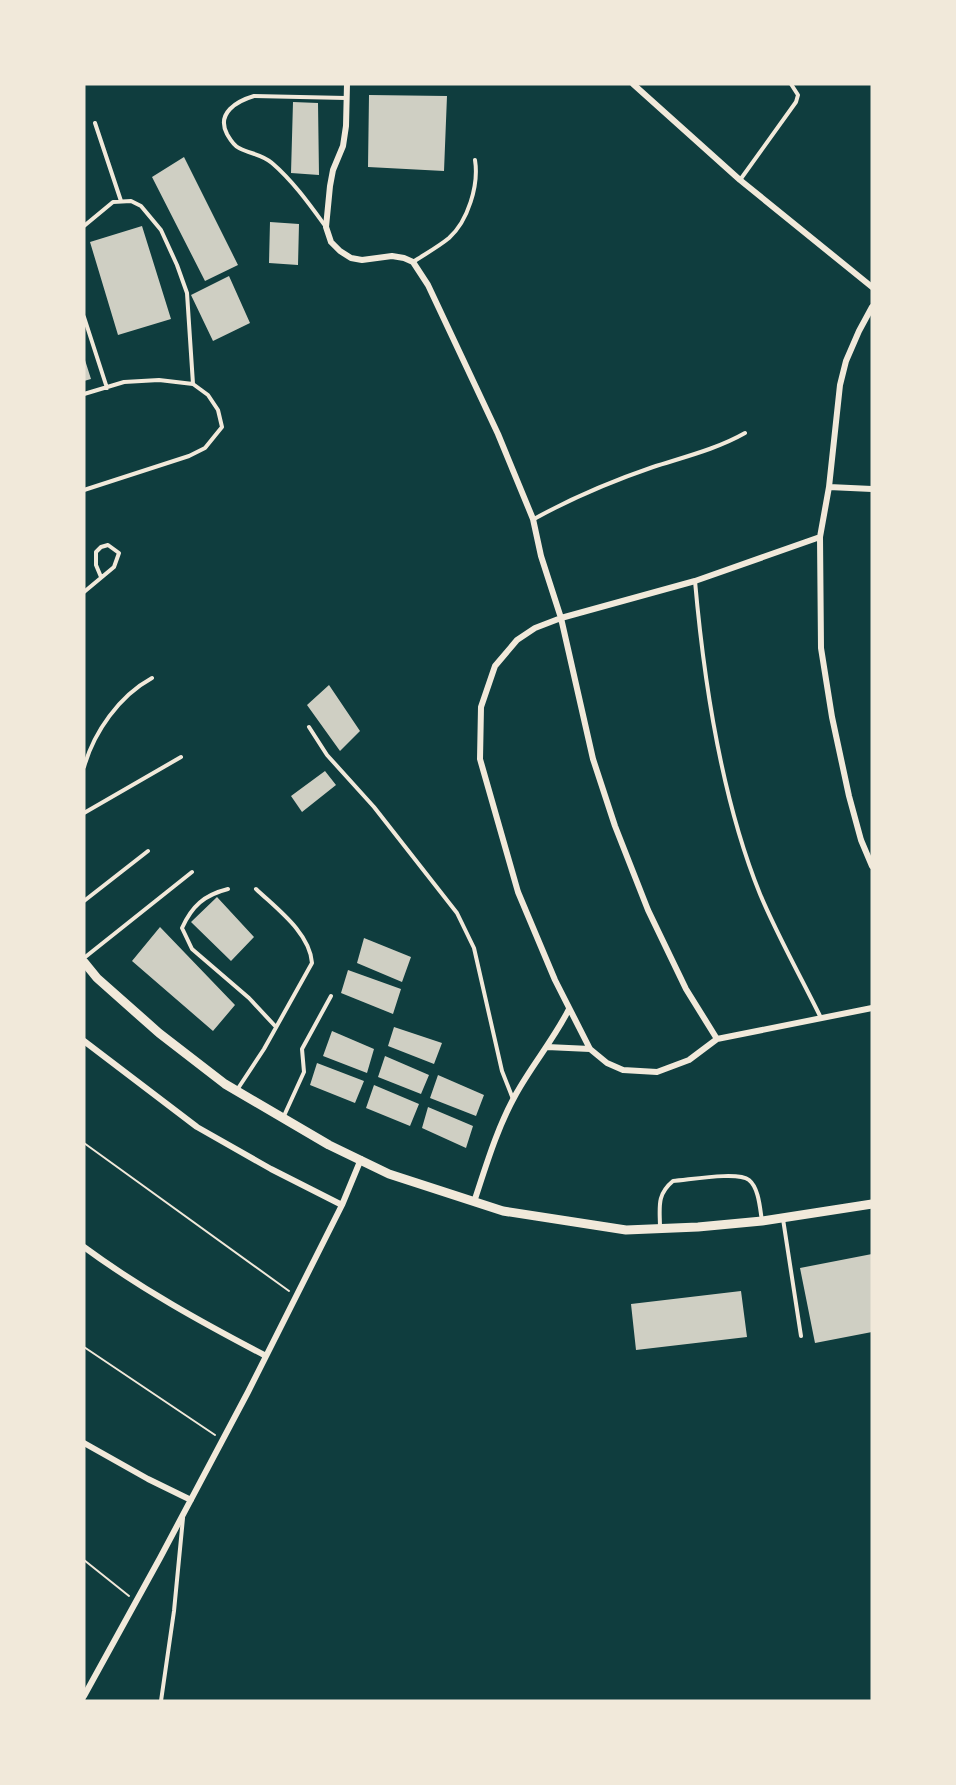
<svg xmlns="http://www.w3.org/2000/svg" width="956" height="1785" viewBox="0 0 956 1785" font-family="Karla,sans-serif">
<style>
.building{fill:#cfcfc3}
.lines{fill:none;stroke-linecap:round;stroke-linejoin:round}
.path{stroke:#f1e9da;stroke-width:2}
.service{stroke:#f1e9da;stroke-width:4}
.minor{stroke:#f1e9da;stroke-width:6}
.tertiary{stroke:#f1e9da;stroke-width:9}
</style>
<rect width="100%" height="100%" fill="#0f3d3e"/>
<path class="building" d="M369,95L447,96L444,171L368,167Z
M293,102L318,103L319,175L291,173Z
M184,157L238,265L205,281L152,177Z
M270,222L299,224L298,265L269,263Z
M142,226L171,319L118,335L90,242Z
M229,276L250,323L213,341L191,295Z
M84,357L91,379L84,381Z
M329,685L360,731L340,751L307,705Z
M325,771L336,785L302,812L291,796Z
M217,897L254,937L231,961L191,922Z
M160,927L235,1005L213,1031L132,961Z
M364,938L411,957L402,982L357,963Z
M348,970L401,989L393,1014L341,993Z
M394,1027L442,1043L434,1064L388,1046Z
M332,1031L374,1049L367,1073L323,1056Z
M385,1056L429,1075L421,1094L378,1077Z
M317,1063L364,1081L355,1103L310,1085Z
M438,1075L484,1095L476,1116L430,1098Z
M374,1085L419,1104L410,1126L366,1108Z
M428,1107L473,1126L466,1148L422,1128Z
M872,1254V1332L815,1343L800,1268Z
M741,1291L747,1337L636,1350L631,1304Z"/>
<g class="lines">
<path class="path" d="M84,1143L289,1291
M84,1347L215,1435
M84,1560L129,1596"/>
<path class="service" d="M95,123L121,201
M740,180L796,102L798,95L791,84
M84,226L113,202L131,201L141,206L161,230L177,265L187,293L193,384
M326,227C310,205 293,181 272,163C262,154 250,154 239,148C233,145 230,139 227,134C216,113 237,101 254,96L346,98
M413,262C425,254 438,247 449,238C468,221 479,185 475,160
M84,317L107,388
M84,394L124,382L159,380L193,384L208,395L218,410L222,427L205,448L189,456L84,490
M534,519C572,498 612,481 653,467C684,457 717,449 745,433
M695,581C704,683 722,800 760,894C778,937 801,977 821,1018
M84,592L114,567L119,553L108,545L101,547L96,552V565L101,577
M309,727L327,755L374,807L457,913L474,948L502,1071L513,1099
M84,767C94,732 119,696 152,678
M84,813L181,757
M228,889C204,895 192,906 182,928L192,949L249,998L276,1027
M84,901L148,851
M84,958L192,872
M237,1090L264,1049L312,963C310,933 277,909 256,889
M283,1118L304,1072L302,1049L331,996
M783,1219L801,1336
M660,1228C660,1208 656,1195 673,1181C689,1180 738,1171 749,1180C759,1188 760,1209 762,1221
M161,1701L174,1611L183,1518"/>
<path class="minor" d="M347,84L346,126L343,146L333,170L330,186L326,227L331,242L340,251L351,258L362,260L392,256L404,258L413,262L428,285L498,434L533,519L541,556L561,618L593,759L615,826L648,910L686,989L717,1039
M633,84L740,180L872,287
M872,307L859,331L846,361L840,385L829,487L820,537L821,648L832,717L849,796L861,840L872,866
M829,487L872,489
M820,537L695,581L561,618L535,628L517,640L495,666L481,707L480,759L518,892L555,980L590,1049L607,1063L623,1070L657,1072L689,1060L717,1039L872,1008
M84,1041L197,1127L271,1169L342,1205
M547,1047L590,1049
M474,1202C486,1166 497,1128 516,1094C532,1065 554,1039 569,1009
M84,1247C141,1289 203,1323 266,1356
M84,1443L148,1479L191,1500
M84,1696L160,1558L248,1392L342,1205L361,1159"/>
<path class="tertiary" d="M84,962L97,978L159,1033L225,1084L329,1145L389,1174L503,1211L626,1230L698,1227L762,1221L872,1204"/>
</g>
<rect width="956" height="1785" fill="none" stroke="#f1e9da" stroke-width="171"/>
</svg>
